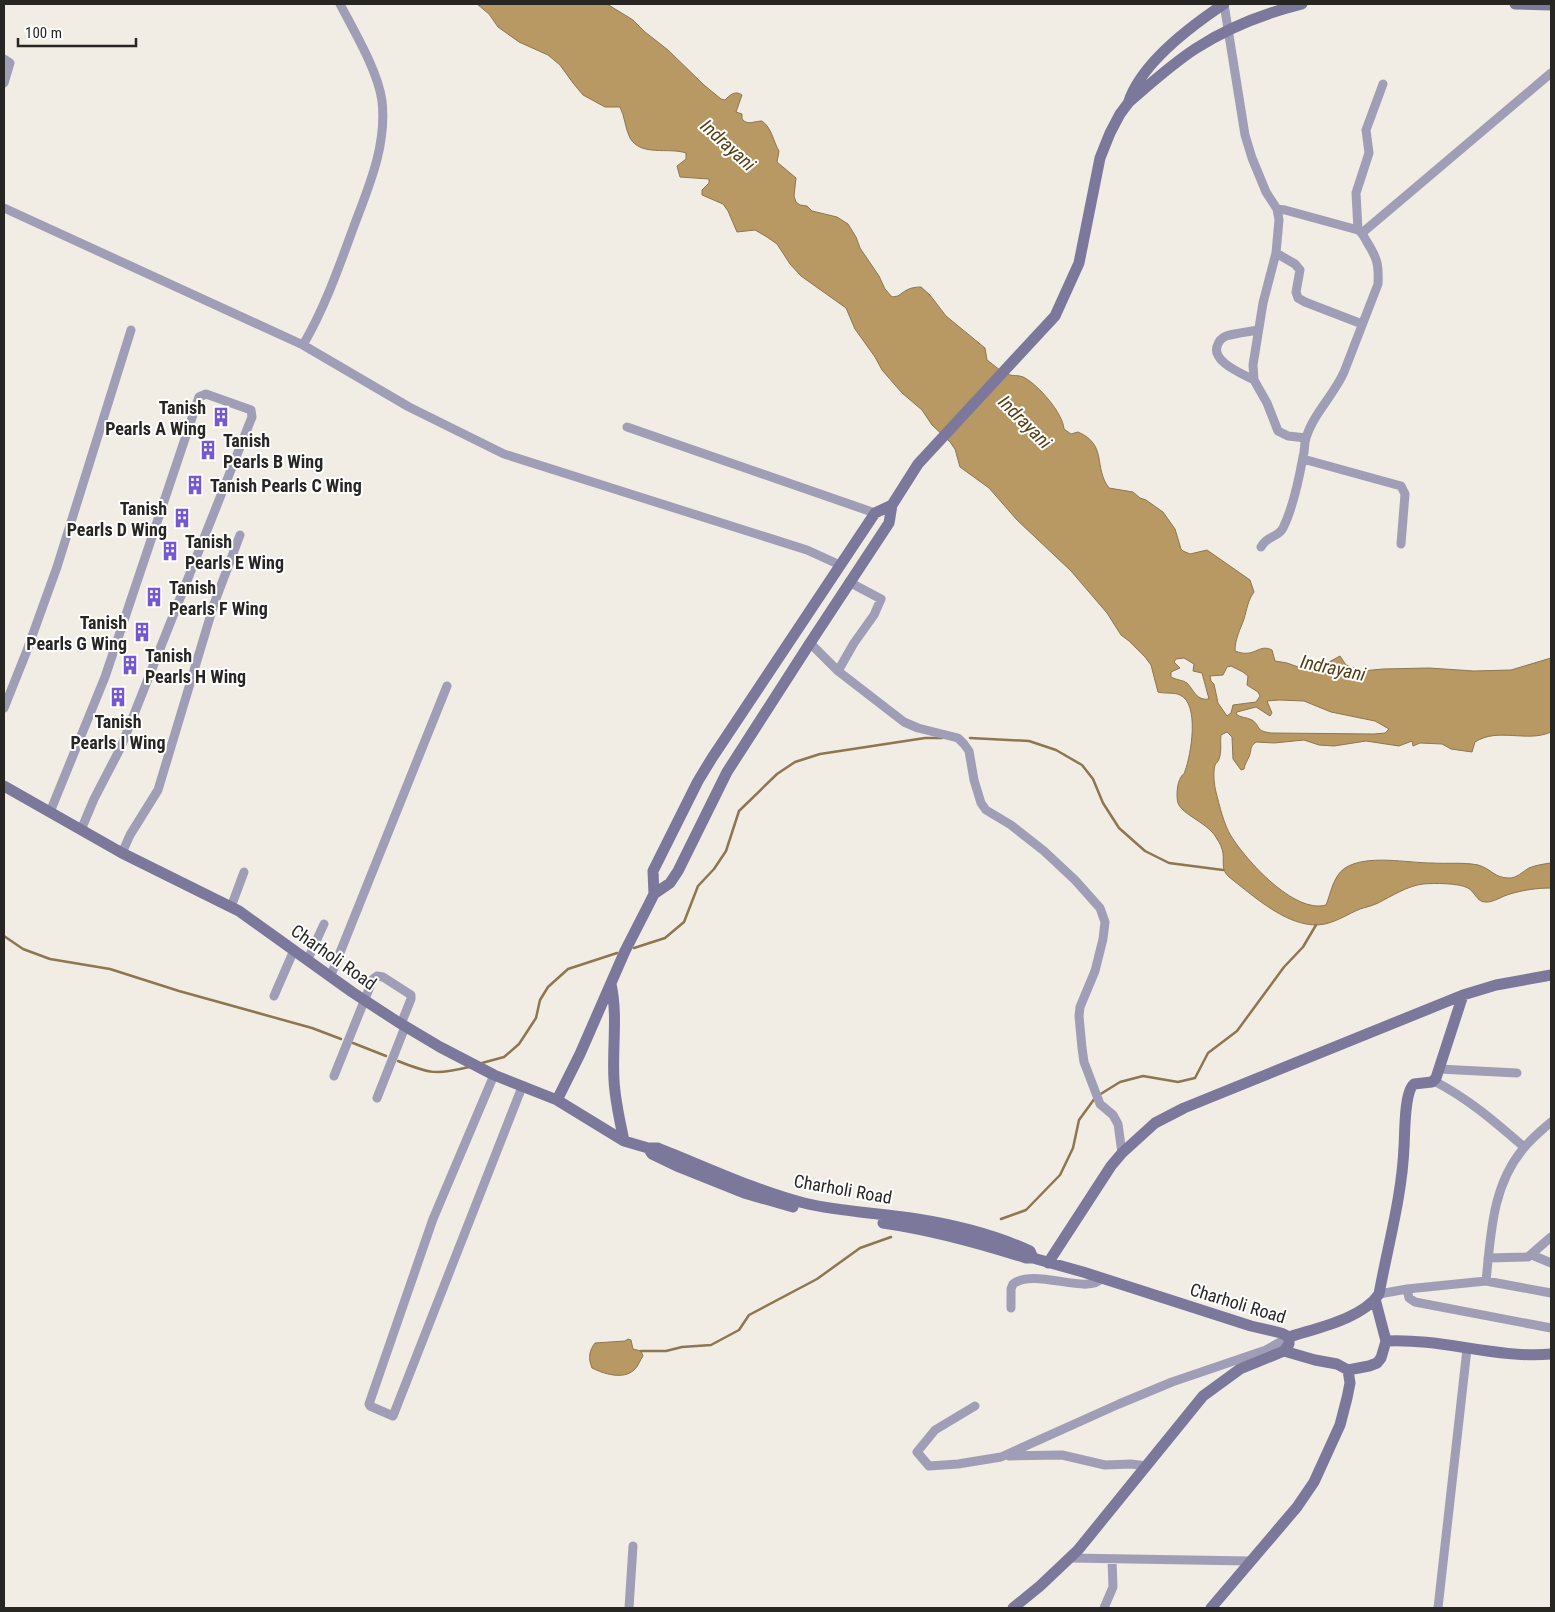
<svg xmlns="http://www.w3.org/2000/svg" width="1555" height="1612" viewBox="0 0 1555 1612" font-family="'Roboto Condensed',sans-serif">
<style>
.water{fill:#b89863;stroke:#8d7650;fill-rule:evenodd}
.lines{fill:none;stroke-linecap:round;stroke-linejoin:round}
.stream{stroke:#8d7650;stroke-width:2.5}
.street{stroke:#a09eb7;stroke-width:9}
.secondary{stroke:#7c789c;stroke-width:11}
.labels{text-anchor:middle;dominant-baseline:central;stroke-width:4;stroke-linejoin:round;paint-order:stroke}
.poi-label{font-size:18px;font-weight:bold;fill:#282623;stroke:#fff;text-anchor:start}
.street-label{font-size:18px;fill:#282623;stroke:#fff}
.water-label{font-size:19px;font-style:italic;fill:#563e14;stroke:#fff}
</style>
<rect width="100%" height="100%" fill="#f1ece4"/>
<path class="water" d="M477,4H607L633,20L645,32L668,50L704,85L721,99L725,100C730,95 735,90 742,95L736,112L742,114V119C748,126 754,121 762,121C772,128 773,141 779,151L777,162L796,178L794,196L796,202L800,205L807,206L812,211L837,217L848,224L856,237L860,248L879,276L885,289L892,297L898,296C906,290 910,287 921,287L930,295L946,316L985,348L987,360C994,365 1002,373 1010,375C1015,376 1020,375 1025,378C1038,385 1063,413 1064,429L1071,434L1078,432C1108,445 1093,467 1109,488L1133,492L1140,498L1146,500L1163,512L1175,529L1181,549L1183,551L1190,554L1207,550L1250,580L1254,592C1248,600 1247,609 1244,619C1240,630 1235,639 1235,651C1255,659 1258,643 1272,650L1275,661L1287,663L1301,668H1318L1340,656L1346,665L1362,671L1383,669L1429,668L1474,671L1511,670L1551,658V732C1527,743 1498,727 1475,742L1472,752L1451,749L1442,744L1420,743L1413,746L1412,741L1399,746L1366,741L1334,746L1319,745L1304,740L1274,743L1256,742C1249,747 1252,750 1249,757C1247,761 1245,764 1244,769L1241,770L1233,759L1232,737L1227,732L1221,735C1220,742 1222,752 1219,759C1219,761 1216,763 1215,765C1213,773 1214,784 1216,792C1219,804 1224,825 1231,836C1246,860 1294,914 1326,905C1331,893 1333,876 1345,868C1367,854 1407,863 1432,863C1447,864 1463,862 1478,865C1492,869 1494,878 1509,878C1517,878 1522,872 1529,868C1536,865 1544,864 1551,863V888C1537,888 1523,890 1510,894C1502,896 1493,903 1485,902C1477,902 1475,892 1468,888C1459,883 1434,883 1423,884C1407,886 1392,896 1378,903C1372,906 1366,907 1360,909C1348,914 1338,921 1325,924C1291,931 1255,897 1229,877C1221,870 1224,863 1223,853C1222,848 1220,843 1217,839C1209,823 1182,815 1178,803C1176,796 1177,783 1181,777C1184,772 1183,777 1185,771C1191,755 1200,704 1180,695C1173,692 1165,694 1158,692L1151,665L1145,657L1129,641L1121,635L1107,613L1071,571L1017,520L989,488L960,467L955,449L950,442L932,425L922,410L902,393L882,370L875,357L855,329L846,308L801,276L790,264L777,244L767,237L755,230L737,232L728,211L723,204L702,195V190L709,183V179L680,177L677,166L686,159V153C669,147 641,157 630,138C625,128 625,117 620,107H605L583,95L573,83L560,65L548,55L519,42L498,27L489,14ZM1184,658L1194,664L1193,671L1202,673L1209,699C1196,701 1194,690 1187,683C1183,680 1176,680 1171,677V672L1180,668L1174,662L1176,659ZM1231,666L1243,672L1248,676L1247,685L1258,692L1260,696L1256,702L1233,705L1231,713L1227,716L1218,703L1214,684L1211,681L1210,676L1223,675L1227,667ZM1279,700L1304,701L1331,712L1375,721L1389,729L1385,733L1374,734L1271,733C1255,731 1261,726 1252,720C1246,717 1241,718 1236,714L1237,712L1256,707L1270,716L1272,713L1267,701Z
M628,1339L631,1340L633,1349L641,1351L643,1356C640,1360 638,1367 634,1370C623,1380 604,1374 592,1368C588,1358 589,1351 595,1343L625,1341Z"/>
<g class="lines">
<path class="stream" d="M970,738L1029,741L1056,750L1082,765L1093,779L1103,803L1119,828L1145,851L1169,863L1223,870
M4,936L23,949L50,959L110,969L179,991L312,1028L341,1039
M634,948L665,938L684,922L698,886L714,869L726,851L739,811L777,774L795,762L820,754L925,738H942
M353,1043L386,1056
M398,1061C430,1074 436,1075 469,1067
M482,1063L504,1057L519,1044L536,1018L540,1000L548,987L568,969L617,953
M1099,1095L1120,1082L1143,1076L1178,1082L1195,1078L1208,1053L1237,1031L1284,967L1303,947L1316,925
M1001,1219L1026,1210L1060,1175L1073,1148L1079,1120L1095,1098
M641,1351H666L682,1347L711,1345L739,1330L749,1315L817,1279L860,1248L891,1237"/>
<path class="street" d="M1224,4L1245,135L1252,158L1266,192L1277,209L1279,220L1276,253L1263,303L1253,365L1254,380L1267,403L1278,431L1288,436L1306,438
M4,59L10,63L4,83
M4,208L303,345C325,307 339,267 354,226C369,186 387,145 382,101C378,71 354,31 340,4
M1358,230L1356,193L1369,153L1366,130L1383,84
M1362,233L1551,73
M1276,253L1295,264L1300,270L1296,292L1298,298L1305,302L1362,324
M303,345L409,407L504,454L807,550L840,565
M1254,380C1243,374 1209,361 1218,344C1219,341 1222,338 1226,336C1236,333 1247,332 1258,330
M627,427L875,513
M1303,459L1401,486L1405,494L1401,544
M1261,547C1267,535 1278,538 1283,528C1293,508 1299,479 1303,457C1305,451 1304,444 1306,438C1313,414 1334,395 1344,372L1378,284C1379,264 1377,258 1367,242C1364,237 1363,233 1358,230L1285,210L1277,209
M810,643L838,671L904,722L918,728L958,738L964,744L969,751L974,780L981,803L986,810L1011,825L1044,851L1075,880L1100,908L1105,922L1103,939L1095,971L1080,1007L1079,1016L1082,1048L1084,1062L1100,1104L1113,1115L1118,1124L1122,1153
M838,671L854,643L874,615L881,599L849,582
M4,708L26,653L57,567L131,330
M50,812L105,677L199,397L206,394L251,410L252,417L121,747L94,799L81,830
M122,853L130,835L158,790L214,604L240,535
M231,907L244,872
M308,959L324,924
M331,975L447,686
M274,996L294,950
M1439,1069L1517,1073
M494,1075L433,1219L369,1404L370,1406L393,1416L522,1087
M334,1076L373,979L377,976L383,977L411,995V999L401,1024
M1434,1081C1469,1099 1495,1122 1524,1147
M377,1098L405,1027
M1532,1255L1551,1263
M1488,1258L1528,1257L1551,1237
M1486,1281C1491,1234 1492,1186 1523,1149C1531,1139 1542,1130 1551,1122
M1407,1289L1409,1298L1415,1302L1551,1328
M1379,1294L1407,1289L1486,1281L1551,1293
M1011,1308V1289L1013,1284C1035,1267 1088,1296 1102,1278
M975,1406L935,1430L917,1452L929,1466L958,1464L1001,1457L1119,1404L1172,1382L1266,1350L1289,1337
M1009,1456L1062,1455L1105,1465L1131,1464L1147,1466
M1070,1558L1250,1561
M629,1608L633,1546
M1104,1608L1113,1587L1112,1560
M1438,1608L1467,1349"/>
<path class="secondary" d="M1515,4L1551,5
M1129,101C1142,63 1191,26 1224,4
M4,786L122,853L239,911L352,992L398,1022L440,1047L494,1075L557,1100L624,1141L648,1148H658C706,1167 754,1190 804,1203C841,1212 880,1213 917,1219C955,1225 995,1235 1030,1251L1033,1258
M654,894L653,871L698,781L712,758L875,513L892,505
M611,984C618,1016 612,1048 614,1080C615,1101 620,1121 624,1141
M557,1100L580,1054L625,951L649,904L654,894L670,883L678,871L727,772L810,643L889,523L892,505L918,464L1055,316L1079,263L1100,158L1110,133L1120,114L1129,102C1150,84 1172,64 1195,49C1227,28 1266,13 1302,4
M648,1148L652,1154L679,1167L744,1193L793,1207
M883,1223C932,1230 979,1243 1026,1258H1033L1083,1272L1251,1326L1281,1333L1289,1337
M1048,1263L1111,1166L1122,1153L1155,1123L1184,1108L1463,995L1496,985L1551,975
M1375,1299L1386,1341C1442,1338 1496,1359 1551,1354
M1289,1337C1316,1328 1362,1319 1379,1294C1388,1245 1402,1196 1404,1147C1405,1133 1404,1092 1414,1084L1432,1082L1436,1078L1463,995
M1284,1351L1315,1360L1337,1364L1348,1370L1369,1366L1377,1363L1381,1358L1386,1341
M1013,1608L1040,1586L1078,1550L1203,1396L1240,1369L1284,1351L1289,1344V1337
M1211,1608L1297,1507L1314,1482L1340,1425L1347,1398L1350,1383L1348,1370"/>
</g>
<defs>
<symbol id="building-bare" viewBox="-9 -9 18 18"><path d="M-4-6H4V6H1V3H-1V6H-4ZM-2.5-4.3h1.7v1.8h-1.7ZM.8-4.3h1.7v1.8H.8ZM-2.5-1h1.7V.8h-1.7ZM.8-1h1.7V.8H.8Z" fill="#7458d2" stroke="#fff" stroke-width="2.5" paint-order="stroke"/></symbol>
</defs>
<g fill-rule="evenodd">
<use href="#building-bare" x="207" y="403" width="28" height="28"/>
<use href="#building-bare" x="194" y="436" width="28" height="28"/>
<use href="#building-bare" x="181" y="471" width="28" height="28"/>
<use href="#building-bare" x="168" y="504" width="28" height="28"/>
<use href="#building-bare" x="156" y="537" width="28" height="28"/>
<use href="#building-bare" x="140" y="583" width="28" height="28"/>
<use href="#building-bare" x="128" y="618" width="28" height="28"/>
<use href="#building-bare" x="116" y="651" width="28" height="28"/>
<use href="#building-bare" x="104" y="683" width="28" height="28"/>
</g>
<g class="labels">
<g class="poi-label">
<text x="206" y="407" text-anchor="end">Tanish<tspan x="206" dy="21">Pearls A Wing</tspan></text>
<text x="223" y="440">Tanish<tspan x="223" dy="21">Pearls B Wing</tspan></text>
<text x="210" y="485">Tanish Pearls C Wing</text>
<text x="167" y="508" text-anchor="end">Tanish<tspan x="167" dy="21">Pearls D Wing</tspan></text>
<text x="185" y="541">Tanish<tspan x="185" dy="21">Pearls E Wing</tspan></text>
<text x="169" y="587">Tanish<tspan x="169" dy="21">Pearls F Wing</tspan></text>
<text x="127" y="622" text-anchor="end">Tanish<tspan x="127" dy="21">Pearls G Wing</tspan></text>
<text x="145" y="655">Tanish<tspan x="145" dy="21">Pearls H Wing</tspan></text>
<text x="118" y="721" text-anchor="middle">Tanish<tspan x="118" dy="21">Pearls I Wing</tspan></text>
</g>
<g class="street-label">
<text transform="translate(334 957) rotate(35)">Charholi Road</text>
<text transform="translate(843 1189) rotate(10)">Charholi Road</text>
<text transform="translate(1238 1303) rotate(17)">Charholi Road</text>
</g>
<g class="water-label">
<text transform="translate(728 145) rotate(42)">Indrayani</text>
<text transform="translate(1025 422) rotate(45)">Indrayani</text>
<text transform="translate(1333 668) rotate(12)">Indrayani</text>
</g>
</g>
<rect width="1555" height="1612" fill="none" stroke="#282623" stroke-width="10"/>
<path d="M18 38v8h118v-8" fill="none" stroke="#282623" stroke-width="2.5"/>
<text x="25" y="38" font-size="15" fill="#282623" stroke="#ffffff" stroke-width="4" paint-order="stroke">100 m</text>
</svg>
